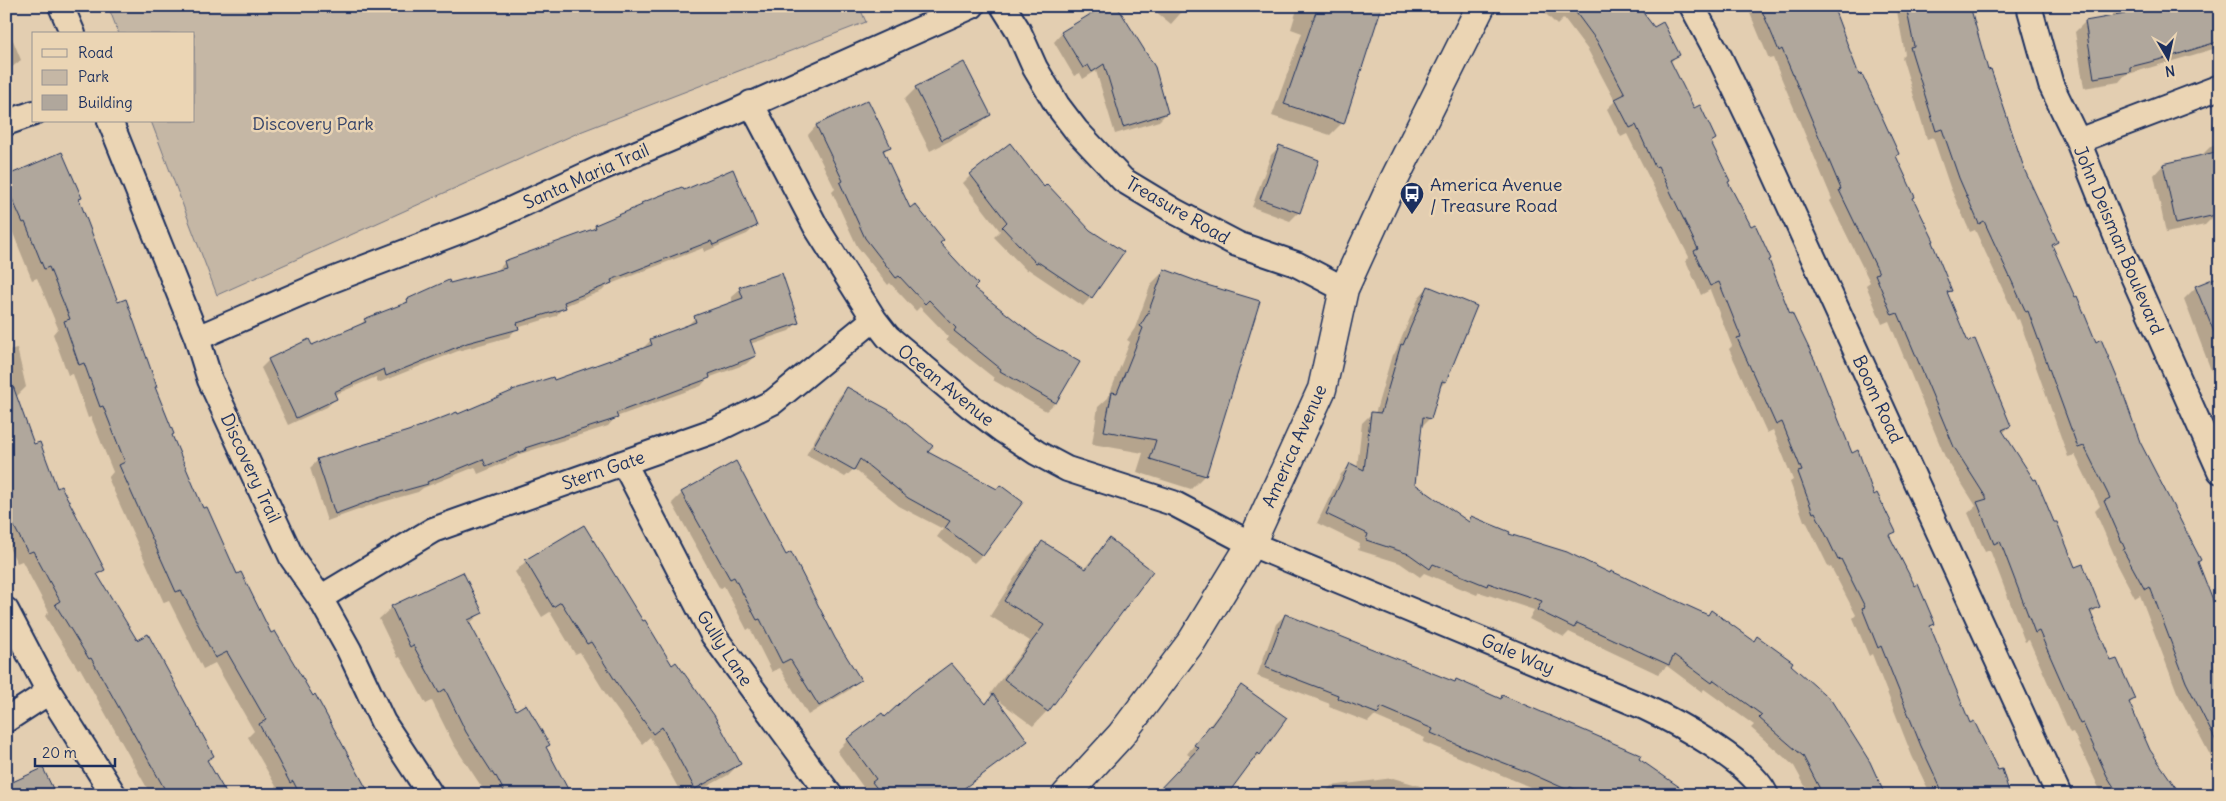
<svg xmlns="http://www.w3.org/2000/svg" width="2226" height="801" viewBox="0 0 2226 801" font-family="Delius,sans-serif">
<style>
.green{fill:#c5b7a5;stroke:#707382}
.shadow{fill:#0003}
.building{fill:#b0a79c;stroke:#1b2f5e}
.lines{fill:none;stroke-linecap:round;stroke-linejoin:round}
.street-casing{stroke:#1b2f5e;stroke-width:28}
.secondary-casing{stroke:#1b2f5e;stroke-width:31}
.street{stroke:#ebd5b4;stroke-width:24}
.secondary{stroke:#ebd5b4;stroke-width:28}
.labels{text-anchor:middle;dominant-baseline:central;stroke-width:5;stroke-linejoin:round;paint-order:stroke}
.park-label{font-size:18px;fill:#344369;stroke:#ebd5b4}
.street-label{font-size:18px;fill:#1b2f5e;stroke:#ebd5b4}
.poi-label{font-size:18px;fill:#1b2f5e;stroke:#ebd5b4;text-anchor:start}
</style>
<rect width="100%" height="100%" fill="#e3ceb1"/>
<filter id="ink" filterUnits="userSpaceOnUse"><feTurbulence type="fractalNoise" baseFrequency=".02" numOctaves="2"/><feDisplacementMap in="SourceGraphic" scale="10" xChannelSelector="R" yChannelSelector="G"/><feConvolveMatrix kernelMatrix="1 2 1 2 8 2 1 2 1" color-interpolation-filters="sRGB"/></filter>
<g filter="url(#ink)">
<path class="green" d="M108,6H859L866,22L580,132L217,295L151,121H194V34H119Z"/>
<path class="shadow" d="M1106,6L1167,113L1159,121L1115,134L1096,71L1083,79L1080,73L1074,76L1054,42L1062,33Z
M1149,6H1187L1171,24Z
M1298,6H1381L1342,123L1330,135L1272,116L1302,33L1291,29Z
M1538,6H1637L1654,29L1678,54L1670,63L1693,110L1714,139L1710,143L1727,182L1768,261L1789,316L1851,454L1894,532L1889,537L1934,623L1929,628L1969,725L2009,795H1931L1912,756L1872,654L1869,656L1853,618L1856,615L1831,567L1829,568L1806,521H1804L1790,482L1793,480L1773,430L1767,433L1729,349L1732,346L1710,290L1701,295L1686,261L1689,257L1627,134L1621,137L1607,109L1615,101L1588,50L1564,18L1557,25Z
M1747,6H1831L1859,77L1914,197L1912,199L1950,290L1947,294L1967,343L2010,426L2003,433L2053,524L2075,568L2099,606L2090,615L2110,663L2134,699L2129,704L2149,751L2179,795H2103L2098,786L2073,732L2070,733L2029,640L2025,642L1990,550L1985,552L1968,513L1976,506L1945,457L1889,321L1882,324L1866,285L1870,282L1830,201L1832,199L1773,58L1769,59Z
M1896,6H1969L1987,71L2024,171L2056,242L2051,247L2139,443L2197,562L2217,615L2220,617V774L2177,692L2140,595L2135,598L2115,560L2116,559L2095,511L2100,506L2075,455L2068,457L2019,319L2017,320L1975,230L1970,232L1950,187L1933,137L1927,139L1902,57L1905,54Z
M2121,6H2220V47L2125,75L2119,82L2084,88L2075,32L2085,22L2112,17V15Z
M6,23L21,60L6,72Z
M916,88L989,115L977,127L930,151L904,100Z
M867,102L889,146L883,153L910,210L972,288L1035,338L1078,362L1055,403L1046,411L993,380L994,378L946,340L949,337L920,307L916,311L890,283L888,285L857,246L832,192L835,189L808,135L816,126Z
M2220,144V214L2215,215L2205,225L2166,233L2154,175L2163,165L2201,156L2211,146Z
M1279,147L1299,212L1290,221L1252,207L1271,155Z
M971,175L1091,297L1083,306L1028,269L1027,271L994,237L1000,231L963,183Z
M6,177L78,200L117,303L156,386L154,388L171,435L203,510L271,635L368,795H281L248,737L254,731L215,663L203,669L169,601L164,603L108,478L113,472L91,417L88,418L73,374L68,375L53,334L58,328L37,278L32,280L13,233L11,234L6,222Z
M683,192L756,226L747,234L704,252L703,248L608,285L602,291L564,306L556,316L517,328L509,337L458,351L378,383L376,377L334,395L336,398L327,407L288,425L261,368L269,360L312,347L359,326L365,320L403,305L408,300L449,284L497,271L505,262L591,231L595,226L636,209L642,204Z
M1165,270L1205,475L1191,489L1137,472L1143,453L1092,444L1098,407L1108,398L1130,342L1127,340L1135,328L1151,284Z
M781,275L798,322L789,331L750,344L755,356L746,364L708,378L701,386L616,417L608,426L520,454L516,458L478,474L475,467L423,488L418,492L372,505L327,521L310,468L318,460L457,416L642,349L651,340L687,326L695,318L733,303L731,297L740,289Z
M2220,277V394L2184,299L2196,287Z
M1428,287L1445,382L1439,388L1430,418L1421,427L1414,485L1467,522L1472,518L1507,535L1609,574L1707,616L1711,612L1753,642L1790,665L1884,795H1810L1794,766L1751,728L1754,725L1704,689L1702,692L1667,666L1658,674L1569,632L1564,637L1529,619L1534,610L1479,592L1477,595L1424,573L1420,577L1400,563L1358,550L1360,544L1317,523L1341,474L1350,465L1357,468L1362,423L1372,413L1375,414L1392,355L1396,351L1419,297Z
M6,345L8,350L17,348L26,387L16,397L33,446L103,570L97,576L137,642L212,756L207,762L226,795H151L80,668L78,669L45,616L49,612L22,561L17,563L6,542Z
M847,388L926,453L982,555L974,563L937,537L943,529L899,506L854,469L845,477L806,455L839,397Z
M682,493L786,556L859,680L849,690L808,715L780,668L772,672L750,628L747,630L724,586L720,589L672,503Z
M584,526L643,623L739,764L728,775L692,795H682L650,737L642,744L607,696L580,652L575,654L550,612L542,617L515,572L526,561Z
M1109,539L1047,711L1033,726L994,697L1026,741L1015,752V749L953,795H862L866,791L837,751L848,740L885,719L984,704L993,696L990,694L1030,641L990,616L1028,557L1042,542L1084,569Z
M392,607L481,613L469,624L516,711L545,748L569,795H487L454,745L432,701L426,704L400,657L398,658L379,619Z
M1285,615L1454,683L1456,680L1499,700L1502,697L1638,759L1689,795H1549L1423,742L1425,738L1374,716L1368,722L1329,707L1330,704L1257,676L1276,624Z
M1241,686L1260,754L1251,763L1191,757L1187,754Z
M2220,777V795H2219L2214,783Z
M1393,778L1451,795H1322L1331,786Z"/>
<path class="building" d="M1104,6H1117L1155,67L1168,113L1123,127L1104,64L1092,72L1088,65L1083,68L1061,32Z
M1318,6H1382L1344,124L1284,104Z
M1571,6H1638L1654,27L1663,22L1680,55L1670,60L1694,108L1700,105L1716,139L1711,142L1730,181L1728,182L1751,226L1755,224L1771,259L1769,260L1790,314L1792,313L1815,361L1852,453L1858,450L1874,495L1877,493L1896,532L1889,535L1915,586L1918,584L1935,624L1930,626L1970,723L1974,721L1998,770L2002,769L2010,795H1944L1921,746L1881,646L1878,648L1862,608L1865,607L1841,559L1838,560L1815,512L1813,513L1798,472L1802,471L1782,422L1776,425L1737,338L1741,337L1719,282L1710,286L1694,251L1698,249L1658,166L1655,167L1636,125L1630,128L1615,99L1625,94L1597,41Z
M1760,6H1833L1859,75L1862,74L1883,119L1899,154L1896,156L1915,197L1913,198L1934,241L1932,242L1952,291L1947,292L1968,342L1975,339L2011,426L2002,430L2034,480L2036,479L2054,522H2057L2075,567L2083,564L2100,607L2090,611L2111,661L2117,659L2135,699L2129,702L2150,750L2181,795H2119L2107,776L2083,723L2080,724L2039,631L2035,633L2000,541L1994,544L1977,502L1987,499L1954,447L1898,313L1892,315L1875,274L1879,273L1839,190L1841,189L1782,49L1779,51Z
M1906,6H1970L1988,70L1991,69L2025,171L2058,242L2052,245L2075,297L2077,296L2096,342L2101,339L2121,387L2140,442L2201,560L2198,562L2220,619V749L2186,682L2150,587L2145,590L2123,550L2125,549L2104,501L2110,498L2084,446L2078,448L2028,311L2026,312L1984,221L1979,224L1959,178L1942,129L1936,131L1910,47L1914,46Z
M2123,6H2220V41L2166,58L2130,67V72L2094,78L2085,21L2125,14Z
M964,62L991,115L942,140L915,87Z
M868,100L891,147L883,150L910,208L915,204L944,240L940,243L978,284L974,288L1036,337L1080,362L1056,403L1000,371L1001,369L954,331L956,328L929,300L925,304L899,276L896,278L865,238L840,183L843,181L816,125Z
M1010,143L1044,187L1047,184L1090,230L1124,252L1092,298L1038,262L1036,263L1002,227L1007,222L970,174Z
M1279,145L1319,160L1300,213L1260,199Z
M2220,151V214L2176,224L2163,164Z
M62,152L82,198L79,199L118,302L126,299L157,387H155L174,434L172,435L203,508L207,507L237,574L241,572L271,633L275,631L313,696L315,694L370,795H300L293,781L290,783L259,724L266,720L227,652L215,658L181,590L176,592L119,465L125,462L103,406L100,407L84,363L79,365L64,321L70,319L49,267L44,269L25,222L23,223L6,185V176Z
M733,169L757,226L713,245L711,241L611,280L612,283L564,302L566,308L517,323L519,329L467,343L386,376L384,369L334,392L337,399L296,418L268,359L309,339L312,345L366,322L364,319L408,302L407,299L449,280L450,283L506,268L504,261L596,228L595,225L642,205L641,203L682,187L684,190Z
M1164,269L1207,285L1260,301L1206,476L1150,459L1156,440L1104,431L1112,392L1117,393L1143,328L1140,326L1148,313Z
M782,273L799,323L750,340L756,356L709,374L710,378L616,413L618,418L525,448L526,450L486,466L483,459L427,482L428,484L381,497L335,514L317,459L408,431L457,412L458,414L512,391V390L553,377L554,380L652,345L650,339L696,322L694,316L743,298L739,287Z
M2220,276V343L2219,344L2195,286Z
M1428,286L1477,306L1446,382L1442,381L1431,419L1423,417L1415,484L1469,522L1471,516L1510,532L1509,534L1567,552L1610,573L1611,571L1708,615L1711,610L1754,641L1757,636L1793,662L1791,665L1831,700L1870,762L1885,795H1823L1803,756L1759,718L1762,715L1714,680L1712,683L1674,655L1669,665L1577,623L1574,628L1537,610L1542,601L1488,583L1487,586L1433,564L1430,569L1409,554L1366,540L1368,534L1326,514L1350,463L1364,470L1371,412L1381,413L1401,344L1403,345Z
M9,375L34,444L40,442L57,488L61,486L105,570L97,574L137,640L148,634L214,756L207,760L227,795H168L91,658L89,659L55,604L60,601L33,551L28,553L6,511V376Z
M847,387L889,410L933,446L928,452L997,489L1000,485L1023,502L983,556L945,528L950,521L908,498L860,459L854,470L813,447Z
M736,461L786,555L791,552L835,638L861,680L819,706L790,659L782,663L760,619L757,620L734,577L730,579L681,492Z
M584,525L643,621L645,620L672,665L676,662L714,715L741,764L695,789L662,727L653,734L618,685L591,642L587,644L561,602L553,607L525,560Z
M1109,538L1153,571L1048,712L1004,679L1044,625L1004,601L1042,541L1086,569Z
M463,572L483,613L468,620L516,710L526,704L550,745L546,747L571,795H506L496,776L495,777L466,732L445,689L439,693L413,645L410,647L391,606Z
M1285,614L1455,682L1456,679L1501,699L1502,695L1641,755L1639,759L1691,795H1589L1570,787L1568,790L1525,771L1463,747L1431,733L1433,729L1381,707L1378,714L1337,698L1338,695L1265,667Z
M951,663L986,704L993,694L1028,741L955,795H882L872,782L876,779L847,739L882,713L885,717L912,692Z
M1241,685L1287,718L1260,755L1258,753L1227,795H1154L1199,748L1194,745L1210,725L1211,726Z
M43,768L56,795H6V785Z"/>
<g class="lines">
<defs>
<path id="street" d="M61,6L73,34
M1003,6L1018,30L1035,68L1057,105L1076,130L1123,180L1176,212L1237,244L1296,264L1344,289
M1692,6L1720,58L1759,139L2059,795
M2029,6L2051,85L2078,141L2124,256L2220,471
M751,103L816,227L874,319L888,337L970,406L1002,430L1037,453L1067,469L1173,503L1251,544L1644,707C1676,722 1751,762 1766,795
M110,121L197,338L210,380L292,558L320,598L349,650L383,722L431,795
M6,123L34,113
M2078,141L2220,87
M197,338L322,284L486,221L599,169L732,113L972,6
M624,463L713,635L830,795
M320,598L433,530L716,430L773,402L874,319
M6,610L49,692L114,795
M6,720L49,692"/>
<path id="secondary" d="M1066,795L1121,735L1192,641L1251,544L1322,389L1344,289L1393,182L1481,6"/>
</defs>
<use href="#street" class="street-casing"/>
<use href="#secondary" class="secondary-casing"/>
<use href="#street" class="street"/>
<use href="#secondary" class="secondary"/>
</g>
</g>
<defs>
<symbol id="bus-pin" viewBox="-11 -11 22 30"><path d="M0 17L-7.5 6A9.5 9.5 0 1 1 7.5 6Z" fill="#1b2f5e" stroke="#ebd5b4"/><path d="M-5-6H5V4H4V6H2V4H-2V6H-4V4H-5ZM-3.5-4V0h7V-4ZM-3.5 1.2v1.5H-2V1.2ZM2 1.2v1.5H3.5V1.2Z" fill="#fff"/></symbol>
</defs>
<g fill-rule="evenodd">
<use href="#bus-pin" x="1398" y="180" width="28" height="38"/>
</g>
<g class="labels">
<g class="park-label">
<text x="313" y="123">Discovery Park</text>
</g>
<g class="street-label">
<text transform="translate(586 176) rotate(-24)">Santa Maria Trail</text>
<text transform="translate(1178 210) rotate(30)">Treasure Road</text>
<text transform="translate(2119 240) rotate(67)">John Deisman Boulevard</text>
<text transform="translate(946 385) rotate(39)">Ocean Avenue</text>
<text transform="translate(1878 399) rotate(65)">Boom Road</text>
<text transform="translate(1294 446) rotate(-66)">America Avenue</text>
<text transform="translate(251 468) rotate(65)">Discovery Trail</text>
<text transform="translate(603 470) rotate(-19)">Stern Gate</text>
<text transform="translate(725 648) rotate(57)">Gully Lane</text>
<text transform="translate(1518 654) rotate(23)">Gale Way</text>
</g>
<g class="poi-label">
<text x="1430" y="184">America Avenue<tspan x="1430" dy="21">/ Treasure Road</tspan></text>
</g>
</g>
<rect width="2226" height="801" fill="none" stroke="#ebd5b4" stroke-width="25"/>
<rect x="12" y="12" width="2201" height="776" fill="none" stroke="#1b2f5e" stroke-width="2" filter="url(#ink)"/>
<rect x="32" y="32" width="162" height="90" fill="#ebd5b4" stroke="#989392"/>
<rect x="42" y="49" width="25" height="8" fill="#ebd5b4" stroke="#989392"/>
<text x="78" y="58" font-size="15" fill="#1b2f5e">Road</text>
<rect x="42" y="70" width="25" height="15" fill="#c5b7a5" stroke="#989392"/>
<text x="78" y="82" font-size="15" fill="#1b2f5e">Park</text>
<rect x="42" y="95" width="25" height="15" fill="#b0a79c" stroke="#989392"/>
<text x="78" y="108" font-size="15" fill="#1b2f5e">Building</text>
<g transform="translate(2168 58) rotate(171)" stroke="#ebd5b4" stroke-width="4" paint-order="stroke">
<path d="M0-4L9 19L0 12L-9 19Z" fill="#1b2f5e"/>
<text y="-8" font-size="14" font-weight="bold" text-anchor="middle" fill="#1b2f5e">N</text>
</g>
<path d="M35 758v8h80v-8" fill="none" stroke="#1b2f5e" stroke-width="2.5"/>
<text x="42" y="758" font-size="15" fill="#1b2f5e" stroke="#ebd5b4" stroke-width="4" paint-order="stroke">20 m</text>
</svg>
